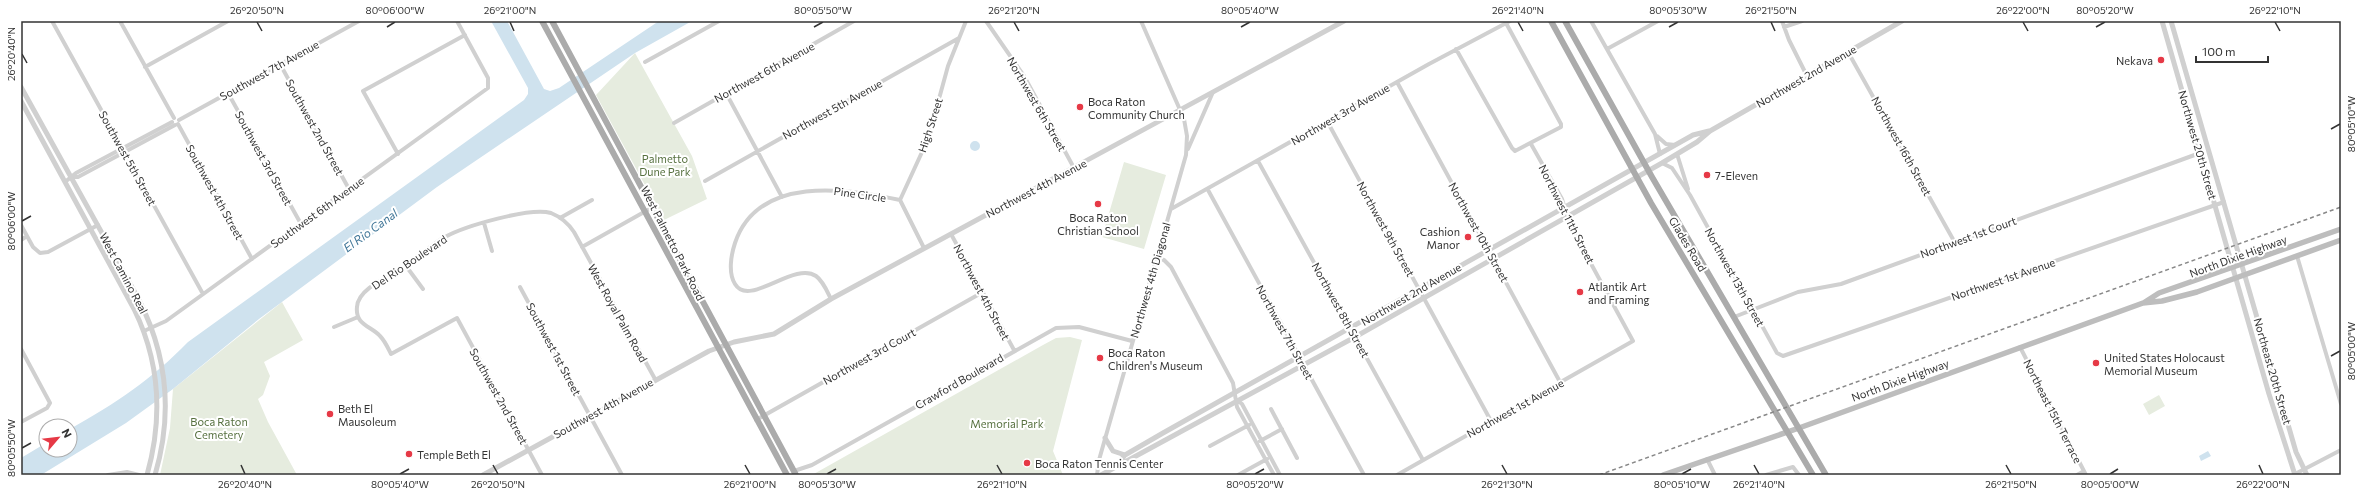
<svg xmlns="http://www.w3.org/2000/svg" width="2362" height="496" viewBox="0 0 2362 496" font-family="Commissioner,sans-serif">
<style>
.green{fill:#e6ecdf}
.water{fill:#cfe2ee}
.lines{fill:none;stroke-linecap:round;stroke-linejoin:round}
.minor{stroke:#d0d0d0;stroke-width:4}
.tertiary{stroke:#d0d0d0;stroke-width:5}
.secondary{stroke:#bdbdbd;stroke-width:5.5}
.primary{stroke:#ababab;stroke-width:6}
.rail{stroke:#888;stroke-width:1.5;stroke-dasharray:4 3;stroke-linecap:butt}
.ticks{fill:none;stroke:#333;stroke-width:1.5}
.poi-dot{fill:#e63946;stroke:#fff;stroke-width:1.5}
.labels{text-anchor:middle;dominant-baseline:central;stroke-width:4;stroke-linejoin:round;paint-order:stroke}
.poi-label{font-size:11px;fill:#333;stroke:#fff;text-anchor:start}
.street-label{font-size:11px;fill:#333;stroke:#fff}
.park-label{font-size:11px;fill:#56703f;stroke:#fff}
.water-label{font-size:12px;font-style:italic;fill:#3f7597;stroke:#fff}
.neatline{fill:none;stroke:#333;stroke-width:1.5}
.ticks-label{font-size:10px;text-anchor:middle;fill:#333}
</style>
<rect width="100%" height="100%" fill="#fff"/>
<path class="green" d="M635,53L692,156L707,199L664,220L596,95Z
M1124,162L1166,175L1144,249L1102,237Z
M282,302L303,340L264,362L270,376L263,395L258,399L268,422L297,475H160L170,428L173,389Z
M1070,337L1082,340L1053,451L1063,475H812L1043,345L1056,338Z
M2159,395L2165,406L2149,415L2143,404Z"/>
<path class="water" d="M491,21H507L544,89L550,91L559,88L659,21H692L635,53L437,187L259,319L173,389L126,423L41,475H21V458L46,443V450H70V429C115,404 152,379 188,342L524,100L528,94V88Z
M970 146a5 5 0 1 1 10 0a5 5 0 1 1-10 0Z
M2208,451L2211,456L2201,461L2199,456Z"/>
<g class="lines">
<path class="minor" d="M52,21L203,294
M120,21L174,118
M986,21L1024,76L1074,168
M1591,21L1655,134L1660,154
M1782,21L1789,40L1807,76
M1784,27L1802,21
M1456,49L1512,148L1515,151L1561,127V124L1506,23
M1607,49L1658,21
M1848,52L1954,241
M645,62L719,21
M280,64L349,189
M145,67L228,21
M1397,82L1560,382
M228,93L301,224
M726,93L782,197
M179,120L359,21
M1327,121L1491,421
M674,123L854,21
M178,124L252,259
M1657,136L1666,144L1675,145
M1188,149L1213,92
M398,154L363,91L465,35
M1677,154L1688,189
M1258,161L1423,460
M1662,163L1672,168L1690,195L1777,353L1783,356L2224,202
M73,177H78L175,125
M705,181L959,38
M65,182L76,173L172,122
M1208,190L1364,475
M1171,209L1429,64L1510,21
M560,218L592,200
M484,223L492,251
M21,225L33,247L40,253L48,252L98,225
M951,234L1014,350
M21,240L27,236
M582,247L653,207
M924,248L900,200L928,139L948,66L966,21
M2297,256L2341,404
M1157,258L1164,260L1171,267L1233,383L1237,407L1274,475
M406,266L423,289
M520,287L622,475
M831,299C827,291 823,281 816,276C794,261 749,308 735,284C728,273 731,255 735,243C758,175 846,188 900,200
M1734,317L1798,292L1841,284L2200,153
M334,327L358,317
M144,331L166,321L488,88V78L457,21
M2020,347L2086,475
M21,349L50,403L47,408L21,422
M1237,400L1242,404L1280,475
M1271,409L1297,458
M756,420L983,292
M1260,441L1282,429
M1210,446L1249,425
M1707,459L1715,475
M794,471L812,465L1056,328L1079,327L1132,341
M2295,474L2341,450
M108,475L127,472L139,475
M542,475L457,318L391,354C388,348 385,341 380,336C371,326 355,325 357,307C358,288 389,277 404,268C418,258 430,245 445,237C465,226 530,207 551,213C561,217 568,223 574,232L655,379
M1097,475L1099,460L1186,155L1187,136L1184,119L1141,21
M1238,475L1267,459
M1397,475L1633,341L1570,225L1562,199L1531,144
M1766,475L1793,467L1799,475
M2077,475L2084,471"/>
<path class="tertiary" d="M2162,21L2269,394L2295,475
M2171,21L2296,452L2307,475
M21,87L138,298C167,354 173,414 155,475
M21,101L134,309C160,362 163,418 147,475
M1105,438L1113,451L1125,455
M1118,464L1125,455L1163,433L1693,135L1709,131
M483,475L709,351L734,342L774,334L831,299L1344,21
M1101,475L1355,337L1662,163L1697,142L1710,131L1902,21"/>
<path class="secondary" d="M2145,302L2159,293L2341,229
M1663,475L1799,428L2143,303L2162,301L2197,292L2341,240"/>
<path class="primary" d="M542,21C624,172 704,324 787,475
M552,21L796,475
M1551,21L1651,203L1813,475
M1565,21L1652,177L1826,475"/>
<path class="rail" d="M1599,475L2341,207"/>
</g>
<path class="ticks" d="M257,22L262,31M510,22L514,31M1014,22L1019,31M1518,22L1523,31M1771,22L1775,31M2023,22L2028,31M2275,22L2280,31M387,27L395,22M814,27L823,22M1241,27L1250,22M1669,27L1678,22M2096,27L2105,22M22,54L27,63M2331,129L2340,124M22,221L31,216M2331,356L2340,351M22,448L31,443M241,465L245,474M493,465L498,474M745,465L750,474M997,465L1002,474M1502,465L1507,474M1754,465L1759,474M2006,465L2011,474M2259,465L2263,474M400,474L409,469M827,474L836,469M1255,474L1264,469M1682,474L1691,469M2110,474L2118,469"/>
<g class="poi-dot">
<circle cx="2161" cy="60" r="4"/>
<circle cx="1080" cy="107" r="4"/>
<circle cx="1707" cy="175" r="4"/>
<circle cx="1098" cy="204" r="4"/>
<circle cx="1468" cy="237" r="4"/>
<circle cx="1580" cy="292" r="4"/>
<circle cx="1100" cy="358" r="4"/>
<circle cx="2096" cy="363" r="4"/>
<circle cx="330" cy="414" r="4"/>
<circle cx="409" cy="454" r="4"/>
<circle cx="1027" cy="463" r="4"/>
</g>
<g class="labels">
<g class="poi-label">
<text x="2153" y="60" text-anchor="end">Nekava</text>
<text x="1088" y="101">Boca Raton<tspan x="1088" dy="13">Community Church</tspan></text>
<text x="1715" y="175">7-Eleven</text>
<text x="1098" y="217" text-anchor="middle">Boca Raton<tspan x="1098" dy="13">Christian School</tspan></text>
<text x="1460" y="231" text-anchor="end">Cashion<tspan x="1460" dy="13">Manor</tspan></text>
<text x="1588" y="286">Atlantik Art<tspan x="1588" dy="13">and Framing</tspan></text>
<text x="1108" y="352">Boca Raton<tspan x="1108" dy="13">Children's Museum</tspan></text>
<text x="2104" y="357">United States Holocaust<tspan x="2104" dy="13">Memorial Museum</tspan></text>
<text x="338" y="408">Beth El<tspan x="338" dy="13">Mausoleum</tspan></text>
<text x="417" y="454">Temple Beth El</text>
<text x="1035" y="463">Boca Raton Tennis Center</text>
</g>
<g class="street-label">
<text transform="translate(269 70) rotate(-29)">Southwest 7th Avenue</text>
<text transform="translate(764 72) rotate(-29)">Northwest 6th Avenue</text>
<text transform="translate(1806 76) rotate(-30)">Northwest 2nd Avenue</text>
<text transform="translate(1037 104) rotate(60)">Northwest 6th Street</text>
<text transform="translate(832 109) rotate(-29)">Northwest 5th Avenue</text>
<text transform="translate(1340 114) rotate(-30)">Northwest 3rd Avenue</text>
<text transform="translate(930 125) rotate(-72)">High Street</text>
<text transform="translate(315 127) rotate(61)">Southwest 2nd Street</text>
<text transform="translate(2198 145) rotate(74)">Northwest 20th Street</text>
<text transform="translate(1902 146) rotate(61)">Northwest 16th Street</text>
<text transform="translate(128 158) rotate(61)">Southwest 5th Street</text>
<text transform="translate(264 158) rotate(61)">Southwest 3rd Street</text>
<text transform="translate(1036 188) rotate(-28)">Northwest 4th Avenue</text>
<text transform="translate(215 192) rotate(61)">Southwest 4th Street</text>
<text transform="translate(860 194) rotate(8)">Pine Circle</text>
<text transform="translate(317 212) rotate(-36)">Southwest 6th Avenue</text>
<text transform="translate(1567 214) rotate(63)">Northwest 11th Street</text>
<text transform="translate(1386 229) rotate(61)">Northwest 9th Street</text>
<text transform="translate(1479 232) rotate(61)">Northwest 10th Street</text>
<text transform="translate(1968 237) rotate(-20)">Northwest 1st Court</text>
<text transform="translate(673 243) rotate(63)">West Palmetto Park Road</text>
<text transform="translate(1688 244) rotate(59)">Glades Road</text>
<text transform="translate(2238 256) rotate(-20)">North Dixie Highway</text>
<text transform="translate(409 262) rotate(-34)">Del Rio Boulevard</text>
<text transform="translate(124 273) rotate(62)">West Camino Real</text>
<text transform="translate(1735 277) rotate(61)">Northwest 13th Street</text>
<text transform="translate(2003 279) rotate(-19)">Northwest 1st Avenue</text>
<text transform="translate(1150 280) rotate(-74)">Northwest 4th Diagonal</text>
<text transform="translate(982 292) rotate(62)">Northwest 4th Street</text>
<text transform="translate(1411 294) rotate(-30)">Northwest 2nd Avenue</text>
<text transform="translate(1341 310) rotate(61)">Northwest 8th Street</text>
<text transform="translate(618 313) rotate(61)">West Royal Palm Road</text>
<text transform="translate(1285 332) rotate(61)">Northwest 7th Street</text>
<text transform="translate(554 349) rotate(62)">Southwest 1st Street</text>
<text transform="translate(869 356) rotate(-29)">Northwest 3rd Court</text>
<text transform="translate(2273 371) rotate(74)">Northeast 20th Street</text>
<text transform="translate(1900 380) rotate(-20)">North Dixie Highway</text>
<text transform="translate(959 381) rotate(-30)">Crawford Boulevard</text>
<text transform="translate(499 396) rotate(61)">Southwest 2nd Street</text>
<text transform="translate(603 408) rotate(-29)">Southwest 4th Avenue</text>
<text transform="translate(1515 408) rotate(-29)">Northwest 1st Avenue</text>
<text transform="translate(2053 411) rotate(63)">Northeast 15th Terrace</text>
</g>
<g class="park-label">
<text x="665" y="158">Palmetto<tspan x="665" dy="13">Dune Park</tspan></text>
<text x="219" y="421">Boca Raton<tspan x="219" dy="13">Cemetery</tspan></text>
<text x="1007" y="423">Memorial Park</text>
</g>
<g class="water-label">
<text transform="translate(370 230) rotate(-36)">El Rio Canal</text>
</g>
</g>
<rect width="2362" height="496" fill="none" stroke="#ffffff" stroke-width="44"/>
<g transform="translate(58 438) rotate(62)"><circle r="19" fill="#ffffff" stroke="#adadad"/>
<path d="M0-3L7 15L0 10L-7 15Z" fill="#e63946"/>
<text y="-6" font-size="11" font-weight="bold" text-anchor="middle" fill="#333333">N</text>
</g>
<path d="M2196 56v6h72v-6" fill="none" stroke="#333333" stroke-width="2"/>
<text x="2202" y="56" font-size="12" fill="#333333" stroke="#ffffff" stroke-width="3" paint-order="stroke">100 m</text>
<rect x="22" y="22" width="2318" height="452" class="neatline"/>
<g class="ticks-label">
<text x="257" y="14">26°20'50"N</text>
<text x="395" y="14">80°06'00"W</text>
<text x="510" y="14">26°21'00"N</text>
<text x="823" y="14">80°05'50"W</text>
<text x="1014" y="14">26°21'20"N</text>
<text x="1250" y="14">80°05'40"W</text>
<text x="1518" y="14">26°21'40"N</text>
<text x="1678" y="14">80°05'30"W</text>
<text x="1771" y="14">26°21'50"N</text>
<text x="2023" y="14">26°22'00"N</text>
<text x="2105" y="14">80°05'20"W</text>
<text x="2275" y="14">26°22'10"N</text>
<text transform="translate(11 54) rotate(-90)" y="4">26°20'40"N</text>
<text transform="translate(2351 124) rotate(-90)" y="4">80°05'10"W</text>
<text transform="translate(11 221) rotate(-90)" y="4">80°06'00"W</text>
<text transform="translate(2351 351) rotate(-90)" y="4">80°05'00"W</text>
<text transform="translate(11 448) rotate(-90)" y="4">80°05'50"W</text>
<text x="245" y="488">26°20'40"N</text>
<text x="400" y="488">80°05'40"W</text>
<text x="498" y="488">26°20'50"N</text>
<text x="750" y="488">26°21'00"N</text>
<text x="827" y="488">80°05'30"W</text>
<text x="1002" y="488">26°21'10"N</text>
<text x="1255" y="488">80°05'20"W</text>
<text x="1507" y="488">26°21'30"N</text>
<text x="1682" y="488">80°05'10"W</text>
<text x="1759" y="488">26°21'40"N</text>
<text x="2011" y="488">26°21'50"N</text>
<text x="2110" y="488">80°05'00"W</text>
<text x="2263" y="488">26°22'00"N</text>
</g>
</svg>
